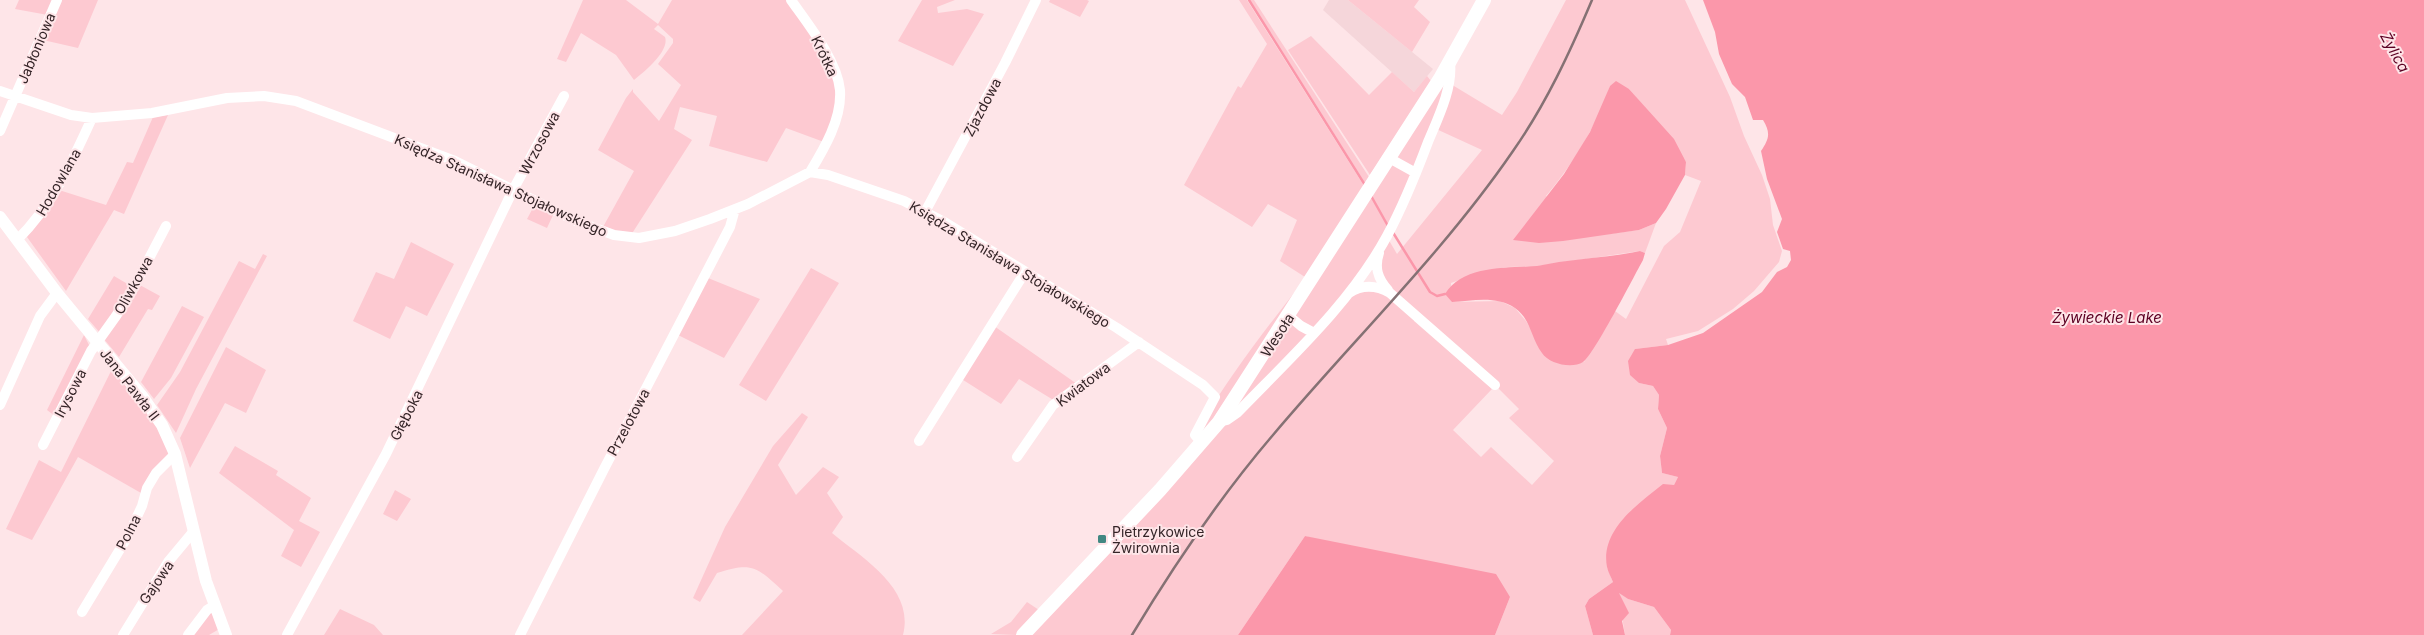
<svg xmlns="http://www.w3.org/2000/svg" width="2424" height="635" viewBox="0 0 2424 635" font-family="Inter,sans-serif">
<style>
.built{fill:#f5d6da}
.green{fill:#fdc9d1;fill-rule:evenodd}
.water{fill:#fb97aa}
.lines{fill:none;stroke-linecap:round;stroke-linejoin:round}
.stream{stroke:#fb97aa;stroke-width:2.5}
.minor{stroke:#fff;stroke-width:10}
.tertiary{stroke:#fff;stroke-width:12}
.secondary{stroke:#fff;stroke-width:14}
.rail{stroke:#857174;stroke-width:2.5}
.poi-dot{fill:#418882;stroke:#fee5e8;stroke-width:2}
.labels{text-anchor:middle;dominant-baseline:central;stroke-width:4;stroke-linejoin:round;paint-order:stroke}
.street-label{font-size:14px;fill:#342427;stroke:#fee5e8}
.poi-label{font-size:14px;fill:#342427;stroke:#fee5e8;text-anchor:start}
.water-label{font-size:15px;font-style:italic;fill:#5c0123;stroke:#fee5e8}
</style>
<rect width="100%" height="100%" fill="#fee5e8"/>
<path class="built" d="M1329,0H1348L1433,69L1414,92L1323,10Z"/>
<path class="green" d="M19,0H55L48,15L15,9Z
M60,0H98L78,48L43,40Z
M583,0H626L658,24L672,0H788C803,24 836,62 838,90C839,109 831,125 824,142L786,128L767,162L709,146L717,116L680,107L674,129L692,140L631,235L603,227L634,171L598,150L626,98L633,89V92L659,121L681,85L658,64L673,43V39L658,25L654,29L665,37C670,51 644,72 634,80L616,55L581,33L566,62L557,59Z
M922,0H955L937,7L938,13L967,9L984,14L953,66L898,41Z
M1050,0H1087L1089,1L1080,17L1049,2Z
M1239,0H1247L1364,186L1305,277L1280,261L1297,220L1268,204L1252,227L1184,185L1238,86L1241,88L1267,44Z
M1250,0H1254L1369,177L1365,183Z
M1348,0H1419L1414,7L1430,22L1412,52Z
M1566,0H1685L1730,97L1744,136L1762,175L1770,199L1773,225L1782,251L1779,262L1754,291L1733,309L1698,331L1666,339L1668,345L1635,349L1639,383L1653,386L1659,395L1658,409L1667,428L1660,456L1662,473L1678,477L1674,485L1607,567L1613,582L1589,599L1585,606L1593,635H1495L1510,597L1305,536L1238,635H1023L1202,443L1450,62L1449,83L1502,115L1517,92ZM1610,86L1629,89L1659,124L1686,162L1685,175L1701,181L1680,232L1664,246L1626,319L1615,311L1584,362L1535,336L1526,321L1515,308L1500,301L1452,302L1451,283L1482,272L1506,267L1538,266L1640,251L1645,253L1656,223L1639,230L1592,236L1546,196C1573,164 1596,127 1610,86ZM1434,128L1482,150L1397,254L1387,237ZM1377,259L1381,283L1348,293ZM1414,316L1495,385L1519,409L1509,418L1554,461L1532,485L1491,447L1481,457L1453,430L1492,389L1414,321Z
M1311,36L1369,95L1392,72L1414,92L1427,76L1431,81L1370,175L1288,50Z
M168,115L124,214L114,210L66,291L27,237L59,190L106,205L127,162L133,163L153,117Z
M534,206L553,215L547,228L527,219Z
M411,242L454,264L427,316L406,306L390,339L353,321L376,272L394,279Z
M263,254L267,256L196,389L176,433L157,405L180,372L239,261L255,269Z
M811,268L839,283L766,401L739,385Z
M114,276L131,286L101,334L88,319Z
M708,278L760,299L724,358L678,335Z
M138,284L160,296L152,310L148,309L119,357L103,338Z
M1301,284L1302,286L1202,435L1200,426C1230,375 1265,330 1301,284Z
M182,306L204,317L171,378L154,399L141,382Z
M994,326L1077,384L1055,401L1019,379L1001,404L960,378Z
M84,335L90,347L55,416L47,410Z
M226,347L266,370L246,413L225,403L190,468L180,438Z
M112,369L153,420L171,455L141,493L78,457L32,540L6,529L39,460L61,472Z
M802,413L808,417L778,465L796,495L823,467L839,477L827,493L843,517L832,533C862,558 915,588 903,635H742L783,591C756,566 752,562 717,573L700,602L693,598L725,527L773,446Z
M235,446L278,471L276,475L311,498L299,521L320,532L301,567L281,556L294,530L219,473Z
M395,490L411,499L397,521L383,514Z
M1618,592L1628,599L1654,607L1671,630L1670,635H1625Z
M1027,602L1039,610L1016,635L991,634L1011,622Z
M340,609L374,625L383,635H324Z
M211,610L221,628L209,635H193Z"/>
<path class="water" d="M1703,0H2424V635H1670L1671,630L1654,607L1628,599L1619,593L1629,613L1622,621L1625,635H1593L1585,606L1589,599L1613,582C1611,577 1608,572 1607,567C1600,530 1638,504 1663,484L1674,485L1678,477L1662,473L1660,456L1667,428L1658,409L1659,395L1653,386L1639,383L1630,375L1628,361L1635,349L1668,345L1703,333L1762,292L1777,272L1787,267L1791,260L1790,251L1783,249L1777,232L1782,219L1767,179L1761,151C1769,139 1771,133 1763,120H1753L1745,97L1732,84L1719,54L1715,32Z
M1616,81L1629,89L1674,139L1686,162L1685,175L1666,209L1656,223L1639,230L1563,241L1539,243L1513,240L1564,174L1590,132L1610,86Z
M1640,251L1645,253L1643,260C1634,276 1594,355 1583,362C1572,369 1549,364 1542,353C1531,339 1531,319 1515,308C1496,295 1472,301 1452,302L1445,294C1463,265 1507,268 1537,266C1544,265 1552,263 1559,262C1586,258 1613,257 1640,251Z
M1305,536L1496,574L1510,597L1495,635H1238Z"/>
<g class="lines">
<path class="stream" d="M1249,0L1365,185
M1370,194L1388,226
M1392,231L1430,292L1437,296L1445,294"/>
<path class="minor" d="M791,0C808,24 837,60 840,90C842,119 824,149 810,172
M0,91L71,115L92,118L152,113L227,98L264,96L296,101L455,161L576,221L614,235L639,238L675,231L710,219L748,204L810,172L828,175L904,201L946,223L1117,328L1203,385L1215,397L1195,435L1202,443
M0,131L57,0
M1389,158L1416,173
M925,212L1005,63L1036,0
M17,240C52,206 72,162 92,118
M1379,253C1374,268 1378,279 1388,290
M1349,293C1363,284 1376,285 1390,293L1495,385
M1289,316L1301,326L1314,333
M0,405L40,316L57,293
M1219,422L1227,420L1237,413C1290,358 1350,304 1387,236C1403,206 1416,174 1428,142C1438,118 1453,88 1450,62
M919,441L1025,272
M43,445L91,351L116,316L132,291L166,226
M1017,457L1053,405L1139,342
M82,612L128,536L142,506L147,488L156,473L175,454
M123,635L168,562L193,532
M188,635L207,610L215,605
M287,635L386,454L513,190L564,96
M520,635L604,469L730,227L735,209"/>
<path class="tertiary" d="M0,217L57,293L142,396L162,425L175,454L206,581L226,635"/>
<path class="secondary" d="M1023,635L1160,490L1219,422L1441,77L1484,0"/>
<path class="rail" d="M1132,635C1174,565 1220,497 1273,435C1353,340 1443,253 1513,151C1546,104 1570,52 1592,0"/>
</g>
<rect class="poi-dot" x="1097" y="534" width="10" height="10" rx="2.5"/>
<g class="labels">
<g class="street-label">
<text transform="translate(36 48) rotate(-67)">Jabłoniowa</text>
<text transform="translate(825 56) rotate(64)">Krótka</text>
<text transform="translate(982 107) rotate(-62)">Zjazdowa</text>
<text transform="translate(539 143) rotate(-62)">Wrzosowa</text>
<text transform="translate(58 182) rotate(-60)">Hodowlana</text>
<text transform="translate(501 185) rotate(24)">Księdza Stanisława Stojałowskiego</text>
<text transform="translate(1010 264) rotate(31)">Księdza Stanisława Stojałowskiego</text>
<text transform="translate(133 285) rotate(-61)">Oliwkowa</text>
<text transform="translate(1277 335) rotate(-57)">Wesoła</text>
<text transform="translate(130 384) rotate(52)">Jana Pawła II</text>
<text transform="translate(1083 384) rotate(-37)">Kwiatowa</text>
<text transform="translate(70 393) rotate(-63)">Irysowa</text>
<text transform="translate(406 415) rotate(-63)">Głęboka</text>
<text transform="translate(628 422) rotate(-62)">Przelotowa</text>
<text transform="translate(128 532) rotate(-63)">Polna</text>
<text transform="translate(156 582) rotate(-56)">Gajowa</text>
</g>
<g class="poi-label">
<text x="1112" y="531">Pietrzykowice<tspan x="1112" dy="16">Żwirownia</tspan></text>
</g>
<g class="water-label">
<text transform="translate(2395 52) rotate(61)">Żylica</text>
<text x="2107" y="317">Żywieckie Lake</text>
</g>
</g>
</svg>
